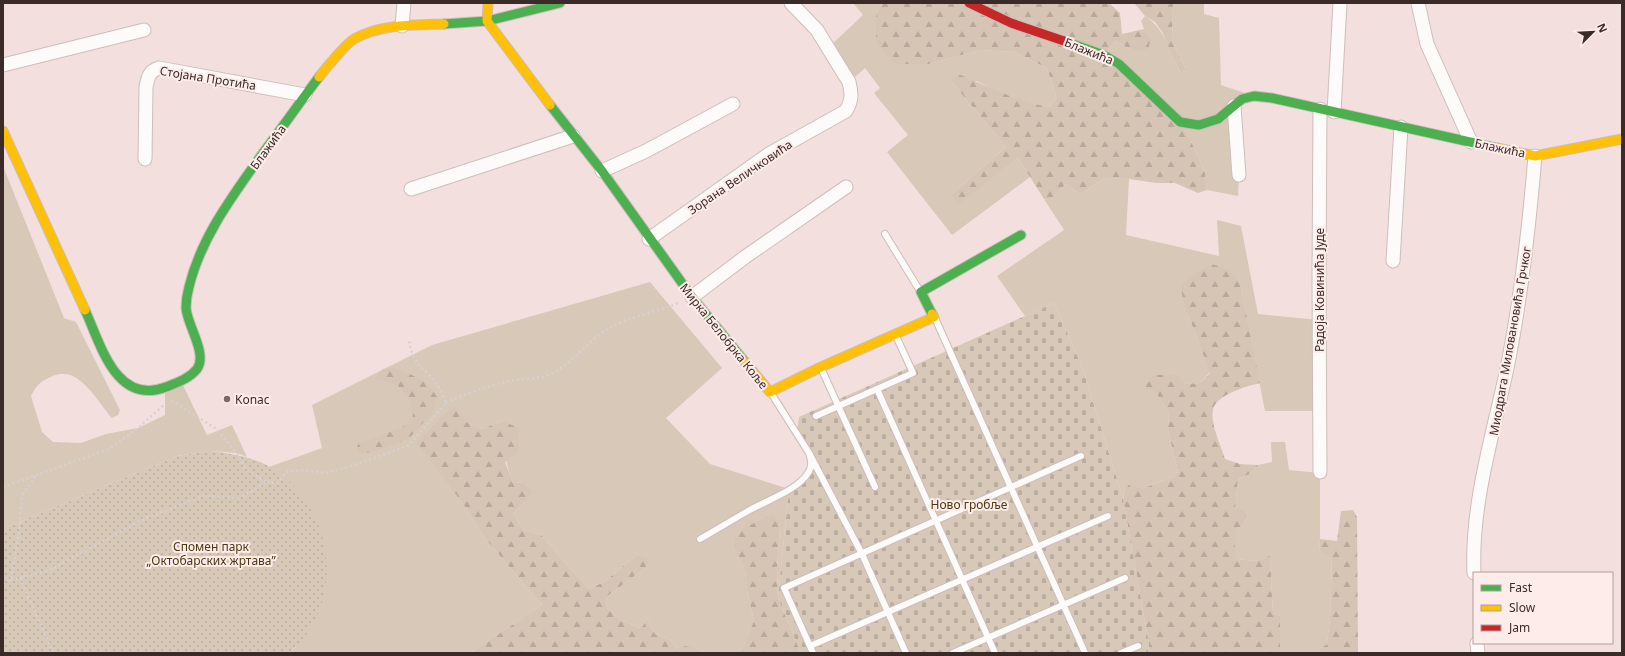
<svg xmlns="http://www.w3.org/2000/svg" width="1625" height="656" viewBox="0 0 1625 656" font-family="'Noto Sans',sans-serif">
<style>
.grass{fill:#d8c8b8}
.forest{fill:url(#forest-firs)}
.cemetery{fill:url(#cemetery-stones)}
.park{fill:url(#park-dots)}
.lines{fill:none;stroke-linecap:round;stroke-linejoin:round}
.lane-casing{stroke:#cdbdbb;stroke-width:8}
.street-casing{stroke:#cdbdbb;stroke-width:15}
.fast-casing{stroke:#cdbdbb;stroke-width:11}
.slow-casing{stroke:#cdbdbb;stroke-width:11}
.jam-casing{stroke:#cdbdbb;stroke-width:11}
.path{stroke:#d6d1d0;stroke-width:2.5;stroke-dasharray:2 3;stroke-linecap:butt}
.lane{stroke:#fdfafa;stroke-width:6}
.street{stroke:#fdfafa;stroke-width:13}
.fast{stroke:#4caf50;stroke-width:9}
.slow{stroke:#ffc107;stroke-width:9}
.jam{stroke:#c62828;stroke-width:9}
.poi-dot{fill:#7b6a68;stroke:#fdece9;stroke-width:1.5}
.labels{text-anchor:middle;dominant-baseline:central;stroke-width:4;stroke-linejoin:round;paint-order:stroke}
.street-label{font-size:12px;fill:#3a2b29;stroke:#fdece9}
.poi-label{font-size:12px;fill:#3a2b29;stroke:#fdece9;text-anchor:start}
.park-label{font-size:12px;fill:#493811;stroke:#fdece9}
</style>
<defs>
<pattern id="forest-firs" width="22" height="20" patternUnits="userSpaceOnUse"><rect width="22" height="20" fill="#d6c5b4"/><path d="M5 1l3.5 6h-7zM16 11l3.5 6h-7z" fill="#b8a99b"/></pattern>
<pattern id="cemetery-stones" width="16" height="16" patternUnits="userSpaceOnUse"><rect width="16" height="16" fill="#d8c8b8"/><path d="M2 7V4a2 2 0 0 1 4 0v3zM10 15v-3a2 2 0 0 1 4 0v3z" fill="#baac9e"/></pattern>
<pattern id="park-dots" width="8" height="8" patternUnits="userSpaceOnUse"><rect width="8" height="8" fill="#d8c8b8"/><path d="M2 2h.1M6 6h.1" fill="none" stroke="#baac9e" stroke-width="1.8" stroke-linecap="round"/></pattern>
</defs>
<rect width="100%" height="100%" fill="#f3e0de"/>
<path class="grass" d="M853,3H883L876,13L894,64H929L980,50L1014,52L1047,68L1057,98L1049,107L1029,104L1001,94L977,81H951L1006,147L951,195L958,204L1018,158L1030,177L952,235L887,152L908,135L874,93L880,88L865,68L855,77L830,46L863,15Z
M1173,3H1204V14L1219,18L1221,85L1254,96L1234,106L1239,175L1238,196L1207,190L1205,173L1190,139L1180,122L1104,55L1115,41L1134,51L1151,38L1144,29L1141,21L1145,16C1164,28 1171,52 1180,72L1187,71L1172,42Z
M3,166L64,318L76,322L120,410L118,415L112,418C97,402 80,365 53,376C40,382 38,383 31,396L42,432L53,442L81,443L106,434L138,428L165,415V389L181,381L207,435L232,425L247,457L237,453L211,451L177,456L3,529Z
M1104,178L1129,179L1126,235L1219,256L1217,220L1241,226L1258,314L1319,320L1320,411H1265L1240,283L1184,308L1194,329L1210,372L1200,383L1185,384L1157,394L1169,413L1168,430L1178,472L1174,477L1141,489H1125L1123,499L1083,369L1054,303L1025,316L997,276L1064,230L1044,199L1050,200L1066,184L1081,194Z
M650,282L722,368L666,418L710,464L789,489L778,598L777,568L780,528L733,540L734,549L747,575V590L754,621L740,653H703L696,648L677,649L668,639L655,634L649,624L647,617L643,626L639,628L621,620L607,608L606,597L645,568L637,555L604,582L589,589L541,535L523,530L513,513L525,502L523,483L513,482C504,462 504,443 503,421L482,429L466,422L461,501L484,537L542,605L470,653H289L296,647L278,472L269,467L322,448L312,405L432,345Z
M1271,442H1285L1289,470L1320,473V539L1319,553L1332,556L1330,618L1327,644L1314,653H1280V616L1273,613L1270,557L1256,561L1235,559V530L1244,524L1247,510H1235L1238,479L1252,473L1258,465L1272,462Z"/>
<path class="forest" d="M883,3H1109L1120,13L1122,34L1144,29L1151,38L1148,49L1134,51L1115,41L1104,55L1180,122L1190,139L1205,173L1207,190L1198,193L1175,183H1157L1129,179L1104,178L1081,194L1066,184L1050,200L1044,199L1018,158L958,205L951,195L1006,147L951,81L958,74C991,87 1014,101 1049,107L1057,98L1047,68L1014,52L980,50L929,64H894L876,42V13Z
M1134,3H1173L1172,42L1187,71L1180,72L1162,32L1155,22L1145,16Z
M1212,264L1229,270L1240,283L1260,383C1247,386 1215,395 1213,410C1210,423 1221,446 1225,459L1240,464L1258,465L1252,473L1238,479L1235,510H1247L1244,524L1235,530V559L1256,561L1270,556L1273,613L1280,616V653H1148L1149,644L1123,499L1125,489L1131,483L1141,489L1174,477L1178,472L1168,430L1169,413L1157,394L1145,386L1154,375H1177L1185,384L1200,383L1210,373L1194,329L1184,308L1181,286L1193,274Z
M393,368C411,373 428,381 437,397L433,412L411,436L401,442L372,452L360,454L357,449L358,444L402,427L412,420C415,408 410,394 399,387C393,382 382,381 374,379L383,369Z
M455,407L466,422L482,429L503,421L518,428L519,452L505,462L513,482L523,483L533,492L525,502L513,513L523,530L541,535L589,589L604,582L637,555L649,559L645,568L606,597L607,608L621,620L639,628L643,626L647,617L649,624L655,634L668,639L677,649L684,646L696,648L703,653H470L542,605L484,537L461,501L417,443L447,411Z
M1353,510L1357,517L1358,653H1314L1327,644L1330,618L1332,557L1319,553L1320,539L1337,541L1341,511Z
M772,514L777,518L780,528L777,568L778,598L801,653H740L754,621L747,590V575L734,549L733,540L744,528Z"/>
<path class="cemetery" d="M1054,303L1083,369L1123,499L1149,644L1148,653H801L778,598L789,489L803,479L812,461L797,433L799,417Z"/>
<path class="park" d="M211,451C235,454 259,458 279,473C336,516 345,605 289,653H3V529L177,456Z"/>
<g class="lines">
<defs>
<path id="lane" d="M885,234L920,291
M935,318L1085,653
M821,368L875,487
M877,389L995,653
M816,416L913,373L896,336
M809,453L862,554L906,653
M700,539C716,530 732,520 748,511C765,501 798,490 808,473C813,466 811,460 809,453L771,393
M810,646L1108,516
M813,653L784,588L1081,456
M953,653L1125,578
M1121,653L1138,646"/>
<path id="street" d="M1418,3L1427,44L1471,142
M402,26L404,3
M3,65L144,30
M1234,106L1239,175
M1334,112L1340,3
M145,159L146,87C148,77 149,71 159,68L305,95
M602,171L646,151L733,104
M411,189L573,136
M649,239L769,154L846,111C852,101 852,94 849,82L817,30L791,3
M1393,261L1401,127
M692,297L745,257L846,187
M1320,472L1319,279L1320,109
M1474,573C1471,505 1492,439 1506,373C1521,301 1529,228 1535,156
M1477,643L1478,653"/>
<path id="fast" d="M444,24L487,21L560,3
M1064,41L1104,55L1119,64L1180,122L1199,125L1218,119L1242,99L1254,96L1272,98L1497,148
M550,105L602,171L692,297L745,362
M85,310C101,345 116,406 166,387C176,383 189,379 197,369C208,354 187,325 186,308C186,302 187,294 189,287C201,237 234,194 263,153C282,128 300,102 319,77
M932,314L921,292L1021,235"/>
<path id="slow" d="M488,3L487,21L550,105
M319,77C326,68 345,45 354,39C381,24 414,25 444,24
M3,131L85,310
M1497,148L1535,156L1622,139
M745,362L770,392L821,367L934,317L932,314"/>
<path id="jam" d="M969,3L1011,23L1064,41"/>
</defs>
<use href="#lane" class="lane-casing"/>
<use href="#street" class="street-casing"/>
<use href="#fast" class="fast-casing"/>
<use href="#slow" class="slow-casing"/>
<use href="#jam" class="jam-casing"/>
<path class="path" d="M446,403C460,395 493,385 510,381C521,379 534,379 546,376C569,368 588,340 609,328C630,316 656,313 678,303
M267,482L278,483L286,472L304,470L325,473L348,467L408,446L446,403C444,398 441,391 438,386C425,367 412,366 409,339
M3,487L109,449L138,428L165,404
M20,578L53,653
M11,580L48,571L142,520L204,496L239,498L267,482L245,469L237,453L215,428L171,400
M3,583L11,580L19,532L22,495L37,475"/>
<use href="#lane" class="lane"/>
<use href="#street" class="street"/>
<use href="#fast" class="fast"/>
<use href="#slow" class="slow"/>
<use href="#jam" class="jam"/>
</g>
<circle class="poi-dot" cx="227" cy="399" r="4"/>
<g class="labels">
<g class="street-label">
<text transform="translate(1089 51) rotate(22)">Блажића</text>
<text transform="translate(208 78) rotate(9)">Стојана Протића</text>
<text transform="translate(268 147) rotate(-54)">Блажића</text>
<text transform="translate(1500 148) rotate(12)">Блажића</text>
<text transform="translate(740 177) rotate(-34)">Зорана Величковића</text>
<text transform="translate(1319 290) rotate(-90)">Радоја Ковинића Јуде</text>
<text transform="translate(724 336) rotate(51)">Мирка Белобрка Коље</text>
<text transform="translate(1510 341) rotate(-80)">Миодрага Миловановића Грчког</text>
</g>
<g class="poi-label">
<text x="235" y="399">Konac</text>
</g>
<g class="park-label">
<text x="969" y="504">Ново гробље</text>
<text x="211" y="546">Спомен парк<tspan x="211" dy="14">„Октобарских жртава”</tspan></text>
</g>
</g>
<rect width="1625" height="656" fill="none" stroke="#3a2b29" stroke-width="8"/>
<rect x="1473" y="572" width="140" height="72" fill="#fdece9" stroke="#af9f9c"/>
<rect x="1481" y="585" width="20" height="6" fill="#4caf50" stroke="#af9f9c"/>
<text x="1509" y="592" font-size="12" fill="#3a2b29">Fast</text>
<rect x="1481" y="605" width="20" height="6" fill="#ffc107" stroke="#af9f9c"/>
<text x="1509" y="612" font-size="12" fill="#3a2b29">Slow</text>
<rect x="1481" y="625" width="20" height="6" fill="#c62828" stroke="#af9f9c"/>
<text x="1509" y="632" font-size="12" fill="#3a2b29">Jam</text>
<g transform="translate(1593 32) rotate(66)" stroke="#fdece9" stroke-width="3" paint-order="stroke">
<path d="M0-3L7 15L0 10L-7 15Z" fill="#3a2b29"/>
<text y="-6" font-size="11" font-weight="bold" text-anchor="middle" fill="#3a2b29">N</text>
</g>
</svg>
